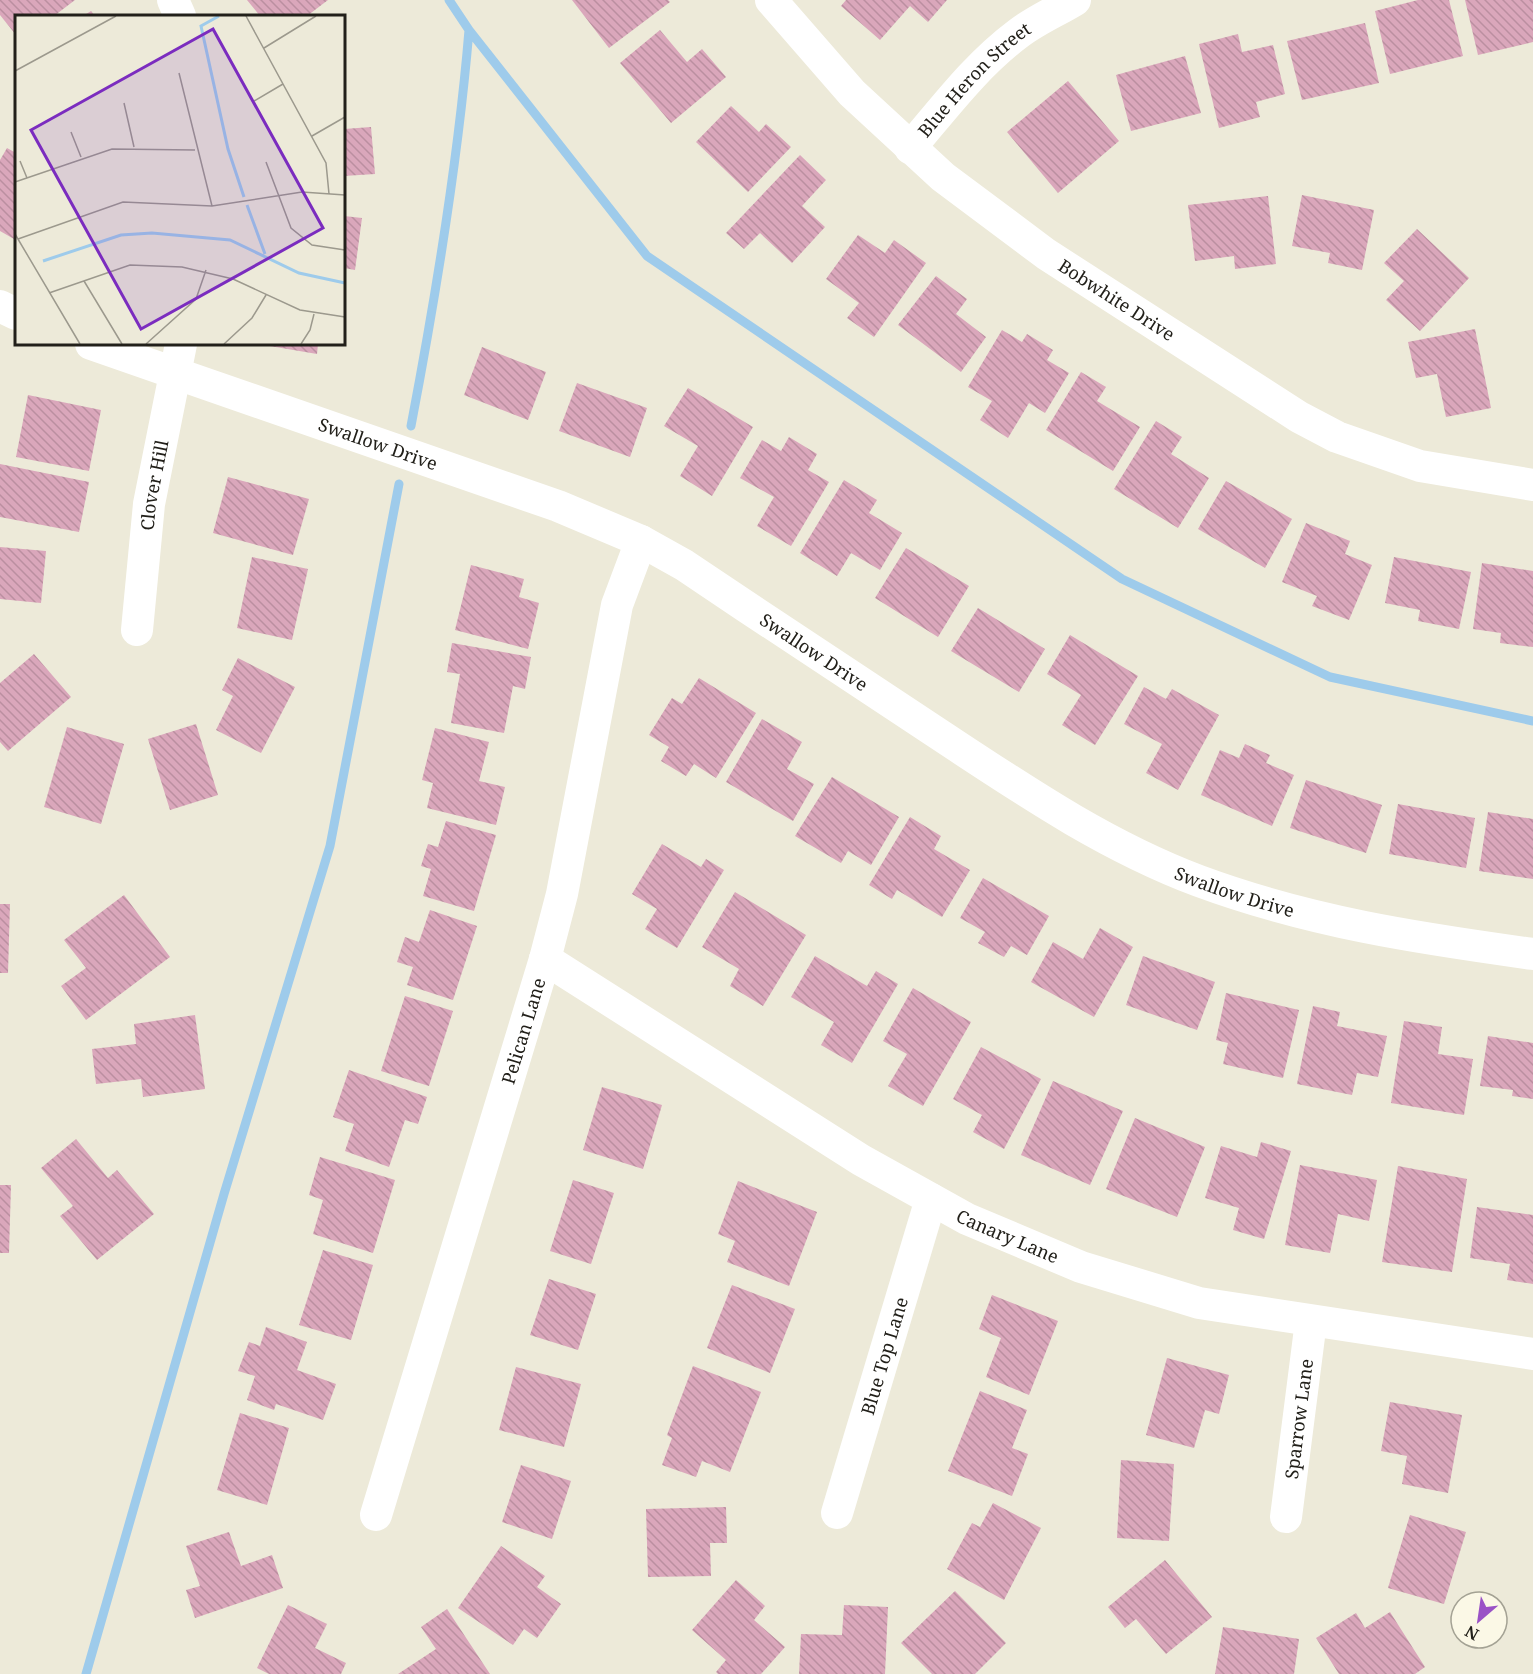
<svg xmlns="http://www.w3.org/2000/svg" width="1533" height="1674" viewBox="0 0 1533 1674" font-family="'Noto Serif',serif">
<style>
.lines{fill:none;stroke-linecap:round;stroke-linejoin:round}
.stream{stroke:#9ecbeb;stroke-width:9}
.building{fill:url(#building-back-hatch)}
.street{stroke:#fff;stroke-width:32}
.labels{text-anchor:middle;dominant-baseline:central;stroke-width:4.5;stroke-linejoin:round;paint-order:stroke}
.street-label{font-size:18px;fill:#22201a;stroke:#fbf8e6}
.inset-river{fill:none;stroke:#9ecbeb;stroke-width:3}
.inset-road{fill:none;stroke:#9c998d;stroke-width:1.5}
.view{fill:#7b2cbf;fill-opacity:0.15;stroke:#7b2cbf;stroke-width:3}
.inset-edge{fill:none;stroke:#22201a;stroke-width:3}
</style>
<defs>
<pattern id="building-back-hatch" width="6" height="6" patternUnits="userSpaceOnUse" patternTransform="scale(1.5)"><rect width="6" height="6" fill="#daa7bb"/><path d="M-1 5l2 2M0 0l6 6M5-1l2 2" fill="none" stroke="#bb8fa0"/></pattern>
</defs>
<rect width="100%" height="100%" fill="#edead9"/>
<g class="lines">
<path class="stream" d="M449,0L469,30L647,256L1122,579L1330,677L1533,721
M411,426C436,295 458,163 469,30
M86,1674L224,1194L330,846L399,484"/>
</g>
<path class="building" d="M0,0H75L54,16H16V35L0,15Z
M247,0H328L307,16H260Z
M572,0H668L670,2L609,48Z
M846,0H947L928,22L910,6L880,40L841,6Z
M1418,0H1449L1463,56L1390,74L1375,11Z
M1465,0H1533V42L1478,55Z
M91,11L95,16H83Z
M1365,23L1379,83L1302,100L1287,41Z
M660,30L687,62L702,49L726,77L671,123L620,63Z
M1238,34L1242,52L1273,45L1285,94L1256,102L1260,117L1219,128L1199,44Z
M1185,56L1201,113L1131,131L1116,75Z
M1068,81L1119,141L1058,193L1007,132Z
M731,106L759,132L766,124L791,147L748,192L696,142Z
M371,127L375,174L344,176V129Z
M7,148L16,153V234L14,239L0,231V160Z
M800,155L826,180L802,206L825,227L792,263L760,233L744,249L726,233Z
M1302,195L1374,210L1362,270L1328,263L1330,253L1292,246Z
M1268,196L1276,264L1235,269L1234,256L1195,261L1188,205Z
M344,216L362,218L355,270L344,268Z
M1417,229L1469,278L1420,331L1386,300L1404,281L1384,263Z
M858,235L885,253L894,240L926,263L874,337L847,318L859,303L826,279Z
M936,276L967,299L956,314L986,337L961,372L898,325Z
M1475,329L1491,408L1446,417L1437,374L1416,378L1408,342Z
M1002,330L1022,342L1027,334L1053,350L1047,360L1069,373L1045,413L1029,403L1008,438L980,420L992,401L968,387Z
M258,344H318L317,354Z
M482,347L546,372L528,420L464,395Z
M1081,372L1106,387L1097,401L1140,427L1113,471L1046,430Z
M577,383L647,408L630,457L559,431Z
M688,388L753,427L712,496L680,476L698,446L664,426Z
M28,395L101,410L89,471L16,457Z
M1156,421L1182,437L1171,454L1209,478L1178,528L1114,489Z
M789,437L817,454L808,470L829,482L791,546L757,526L774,497L740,478L762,440L781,451Z
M0,464L89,482L79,532L0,517Z
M228,477L309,499L293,555L213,533Z
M844,480L877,500L869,513L902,533L880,570L851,553L837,576L800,553Z
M1226,481L1292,519L1265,568L1198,529Z
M1306,523L1350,541L1345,554L1372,565L1349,620L1312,606L1317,596L1282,582Z
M0,547L46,551L41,603L0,599Z
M906,548L969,586L938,637L875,598Z
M252,557L308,569L292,640L237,628Z
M1394,557L1471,572L1459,629L1418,621L1420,610L1385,603Z
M1482,563L1533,571V647L1500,643L1501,633L1473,629Z
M471,565L524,579L519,597L539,603L528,649L455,630Z
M978,608L1045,649L1019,692L951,651Z
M1070,635L1138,676L1095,745L1062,725L1081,695L1047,674Z
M452,643L531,657L525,689L513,686L504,733L451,723L460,674L447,672Z
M34,654L71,697L8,751L0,742V683Z
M238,658L295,687L261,753L216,730L233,696L222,690Z
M699,678L756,713L716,778L694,764L686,776L661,761L669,747L649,735L672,698L682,704Z
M1144,687L1166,699L1172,689L1219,715L1178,790L1146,773L1162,744L1124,724Z
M762,719L802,742L787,769L814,784L793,821L726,782Z
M196,724L218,795L170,810L148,739Z
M67,727L124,744L101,824L44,807Z
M435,728L489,742L479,781L505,787L496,825L427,808L433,783L422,780Z
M1245,744L1270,755L1266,763L1294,775L1272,826L1201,795L1220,750L1239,758Z
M832,777L899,817L871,865L848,851L841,863L795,836Z
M1306,780L1382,805L1366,853L1290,828Z
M1398,804L1475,818L1466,868L1389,854Z
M1488,812L1533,819V879L1479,871Z
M910,817L941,836L934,849L970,870L942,917L897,890L892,899L869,885Z
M446,821L496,835L474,911L423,896L431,869L421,866L428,844L438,847Z
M662,844L701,867L706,859L724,870L677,948L645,929L657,909L632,894Z
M983,878L1049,916L1027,955L1011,946L1004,957L978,943L985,932L960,918Z
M735,892L806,935L763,1006L730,986L739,969L702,947Z
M124,895L170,957L86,1020L61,986L86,968L64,940Z
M0,904H10L8,973H0Z
M430,910L477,926L453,1000L407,985L413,967L397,962L405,937L419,942Z
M1100,928L1133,947L1094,1017L1031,982L1053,942L1083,959Z
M815,956L867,986L876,971L898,984L852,1063L821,1045L834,1022L791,997Z
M1143,956L1215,982L1197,1030L1126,1005Z
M913,988L971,1022L923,1106L888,1086L907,1054L883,1041Z
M1226,993L1299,1010L1283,1078L1223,1064L1228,1043L1216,1040Z
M405,996L453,1011L429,1086L381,1071Z
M1313,1006L1340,1012L1337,1026L1387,1036L1378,1077L1357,1073L1352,1095L1297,1084Z
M195,1015L205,1089L143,1097L141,1079L96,1084L92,1049L136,1044L134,1024Z
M1404,1021L1442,1027L1438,1054L1473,1059L1464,1115L1391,1103Z
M1488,1036L1533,1043V1099L1512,1096L1513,1090L1480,1086Z
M981,1047L1041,1079L1004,1149L973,1132L982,1115L953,1099Z
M349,1070L427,1097L418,1124L405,1120L389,1167L345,1151L354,1124L333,1117Z
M1053,1081L1123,1111L1090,1185L1021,1155Z
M602,1087L662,1105L643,1169L583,1150Z
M1135,1118L1205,1147L1177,1217L1106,1189Z
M76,1139L108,1178L117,1170L154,1214L97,1260L60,1216L73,1206L41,1168Z
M1261,1142L1291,1151L1264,1239L1233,1230L1239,1208L1205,1198L1221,1146L1257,1157Z
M320,1157L395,1180L373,1253L313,1234L323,1200L309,1195Z
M1300,1165L1377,1180L1369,1221L1338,1214L1330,1253L1285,1245Z
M1398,1166L1467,1179L1452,1272L1382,1262Z
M573,1180L614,1193L591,1264L550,1251Z
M738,1181L817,1212L789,1286L727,1262L735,1241L718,1234Z
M0,1185H11L9,1253H0Z
M1477,1207L1533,1215V1284L1507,1280L1510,1264L1470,1258Z
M323,1250L373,1265L351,1340L299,1325Z
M549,1279L596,1294L578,1350L530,1335Z
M732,1285L795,1309L770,1373L707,1348Z
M992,1295L1058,1321L1029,1395L986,1377L1001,1338L979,1329Z
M266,1327L307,1342L297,1370L336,1384L323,1420L276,1404L274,1410L247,1400L255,1376L238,1371L249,1342L260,1346Z
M1167,1358L1229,1375L1219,1414L1205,1410L1194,1448L1146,1435Z
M693,1366L761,1392L730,1472L702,1461L696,1477L662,1465L672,1438L667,1435Z
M516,1367L581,1384L564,1447L499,1430Z
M980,1391L1027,1410L1012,1448L1028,1454L1012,1496L948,1471Z
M1390,1402L1462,1415L1448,1493L1402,1484L1407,1456L1381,1451Z
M240,1413L289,1428L267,1505L217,1490Z
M1121,1460L1174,1464L1169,1541L1117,1538Z
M521,1465L571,1481L552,1539L502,1522Z
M993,1503L1041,1528L1004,1600L947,1569L972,1523L980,1527Z
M726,1507L727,1543H710L711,1576L648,1577L646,1509Z
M1410,1515L1466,1532L1444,1604L1388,1588Z
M229,1532L241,1566L272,1555L283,1588L195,1618L186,1590L200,1586L186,1546Z
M501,1546L545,1576L537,1587L561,1604L537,1638L524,1629L513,1645L458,1608Z
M1165,1560L1212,1617L1166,1654L1136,1619L1125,1628L1108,1607Z
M736,1580L765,1606L754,1620L785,1647L761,1674H718L716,1672L726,1660L692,1630Z
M955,1591L1006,1643L975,1674H932L901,1643Z
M288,1605L327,1624L315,1648L346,1663L341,1674H269L257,1668Z
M844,1605L888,1607L885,1674H799L801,1634L842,1635Z
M447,1609L490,1674H398L436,1649L421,1627Z
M1390,1612L1425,1667L1415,1674H1339L1316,1638L1356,1613L1365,1628Z
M1223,1627L1299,1639L1294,1674H1215Z"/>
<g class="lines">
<g class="street">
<path d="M173,0L180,16"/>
<path id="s1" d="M771,0L852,93L943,177L1046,254L1299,417L1337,437L1420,466L1533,485"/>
<path id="s2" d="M910,148C945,107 976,65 1019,33C1036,20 1057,11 1075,0"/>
<path d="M0,306L16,314"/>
<path id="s3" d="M91,344L558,506L641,541L684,565C767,621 851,676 934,731C1019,787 1103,845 1199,881C1310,922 1417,938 1533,954"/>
<path id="s4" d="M137,630L149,504L181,344"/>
<path id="s5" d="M545,959L861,1160L967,1219L1081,1267L1199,1303L1533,1354"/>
<path id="s6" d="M837,1513L931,1199"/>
<path id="s7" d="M376,1515L545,959L562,894L617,605L641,541"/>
<path id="s8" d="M1286,1517L1311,1321"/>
</g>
</g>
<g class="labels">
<g class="street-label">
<text stroke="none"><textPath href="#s2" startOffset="94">Blue Heron Street</textPath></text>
<text stroke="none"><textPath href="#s1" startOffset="460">Bobwhite Drive</textPath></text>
<text stroke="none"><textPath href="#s3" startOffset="304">Swallow Drive</textPath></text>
<text stroke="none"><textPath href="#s4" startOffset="146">Clover Hill</textPath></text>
<text stroke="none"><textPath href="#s3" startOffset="790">Swallow Drive</textPath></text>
<text stroke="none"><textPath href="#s3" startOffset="1276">Swallow Drive</textPath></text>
<text stroke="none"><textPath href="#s7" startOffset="506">Pelican Lane</textPath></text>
<text stroke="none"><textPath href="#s5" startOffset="540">Canary Lane</textPath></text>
<text stroke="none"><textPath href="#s6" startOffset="164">Blue Top Lane</textPath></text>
<text stroke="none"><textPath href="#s8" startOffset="99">Sparrow Lane</textPath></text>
</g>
</g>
<g transform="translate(15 15)">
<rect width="330" height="330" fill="#edead9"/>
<path class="inset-river" d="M204,1L186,11L213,134L229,182M232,190L250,239M28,246L106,220L137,218L215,225L284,258L330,268"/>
<path class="inset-road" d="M231,1L311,148L314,179M249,33L301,1M0,56L101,1M164,58L197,191M239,86L268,69M109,88L119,132M56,117L66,142M297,121L330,102M5,146L12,163M251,147L276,213L297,230L330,235M0,167L97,134L180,135M0,219L65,329M3,224L108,187L197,191L287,177L330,180M69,266L107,329M34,278L115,250L167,252L218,264L285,295L330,302M131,329L181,284L191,255M209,329L237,303L251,280M286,329L295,315L299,299"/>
<path class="view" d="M198,14L308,213L126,314L16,115Z"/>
<rect width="330" height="330" class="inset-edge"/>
</g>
<g transform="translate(1479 1620) rotate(209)"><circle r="28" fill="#fbf8e6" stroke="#a4a294" stroke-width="1.5"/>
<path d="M0-4.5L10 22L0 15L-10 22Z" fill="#9a52c6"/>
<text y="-9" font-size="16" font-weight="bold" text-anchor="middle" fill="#22201a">N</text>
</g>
</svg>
